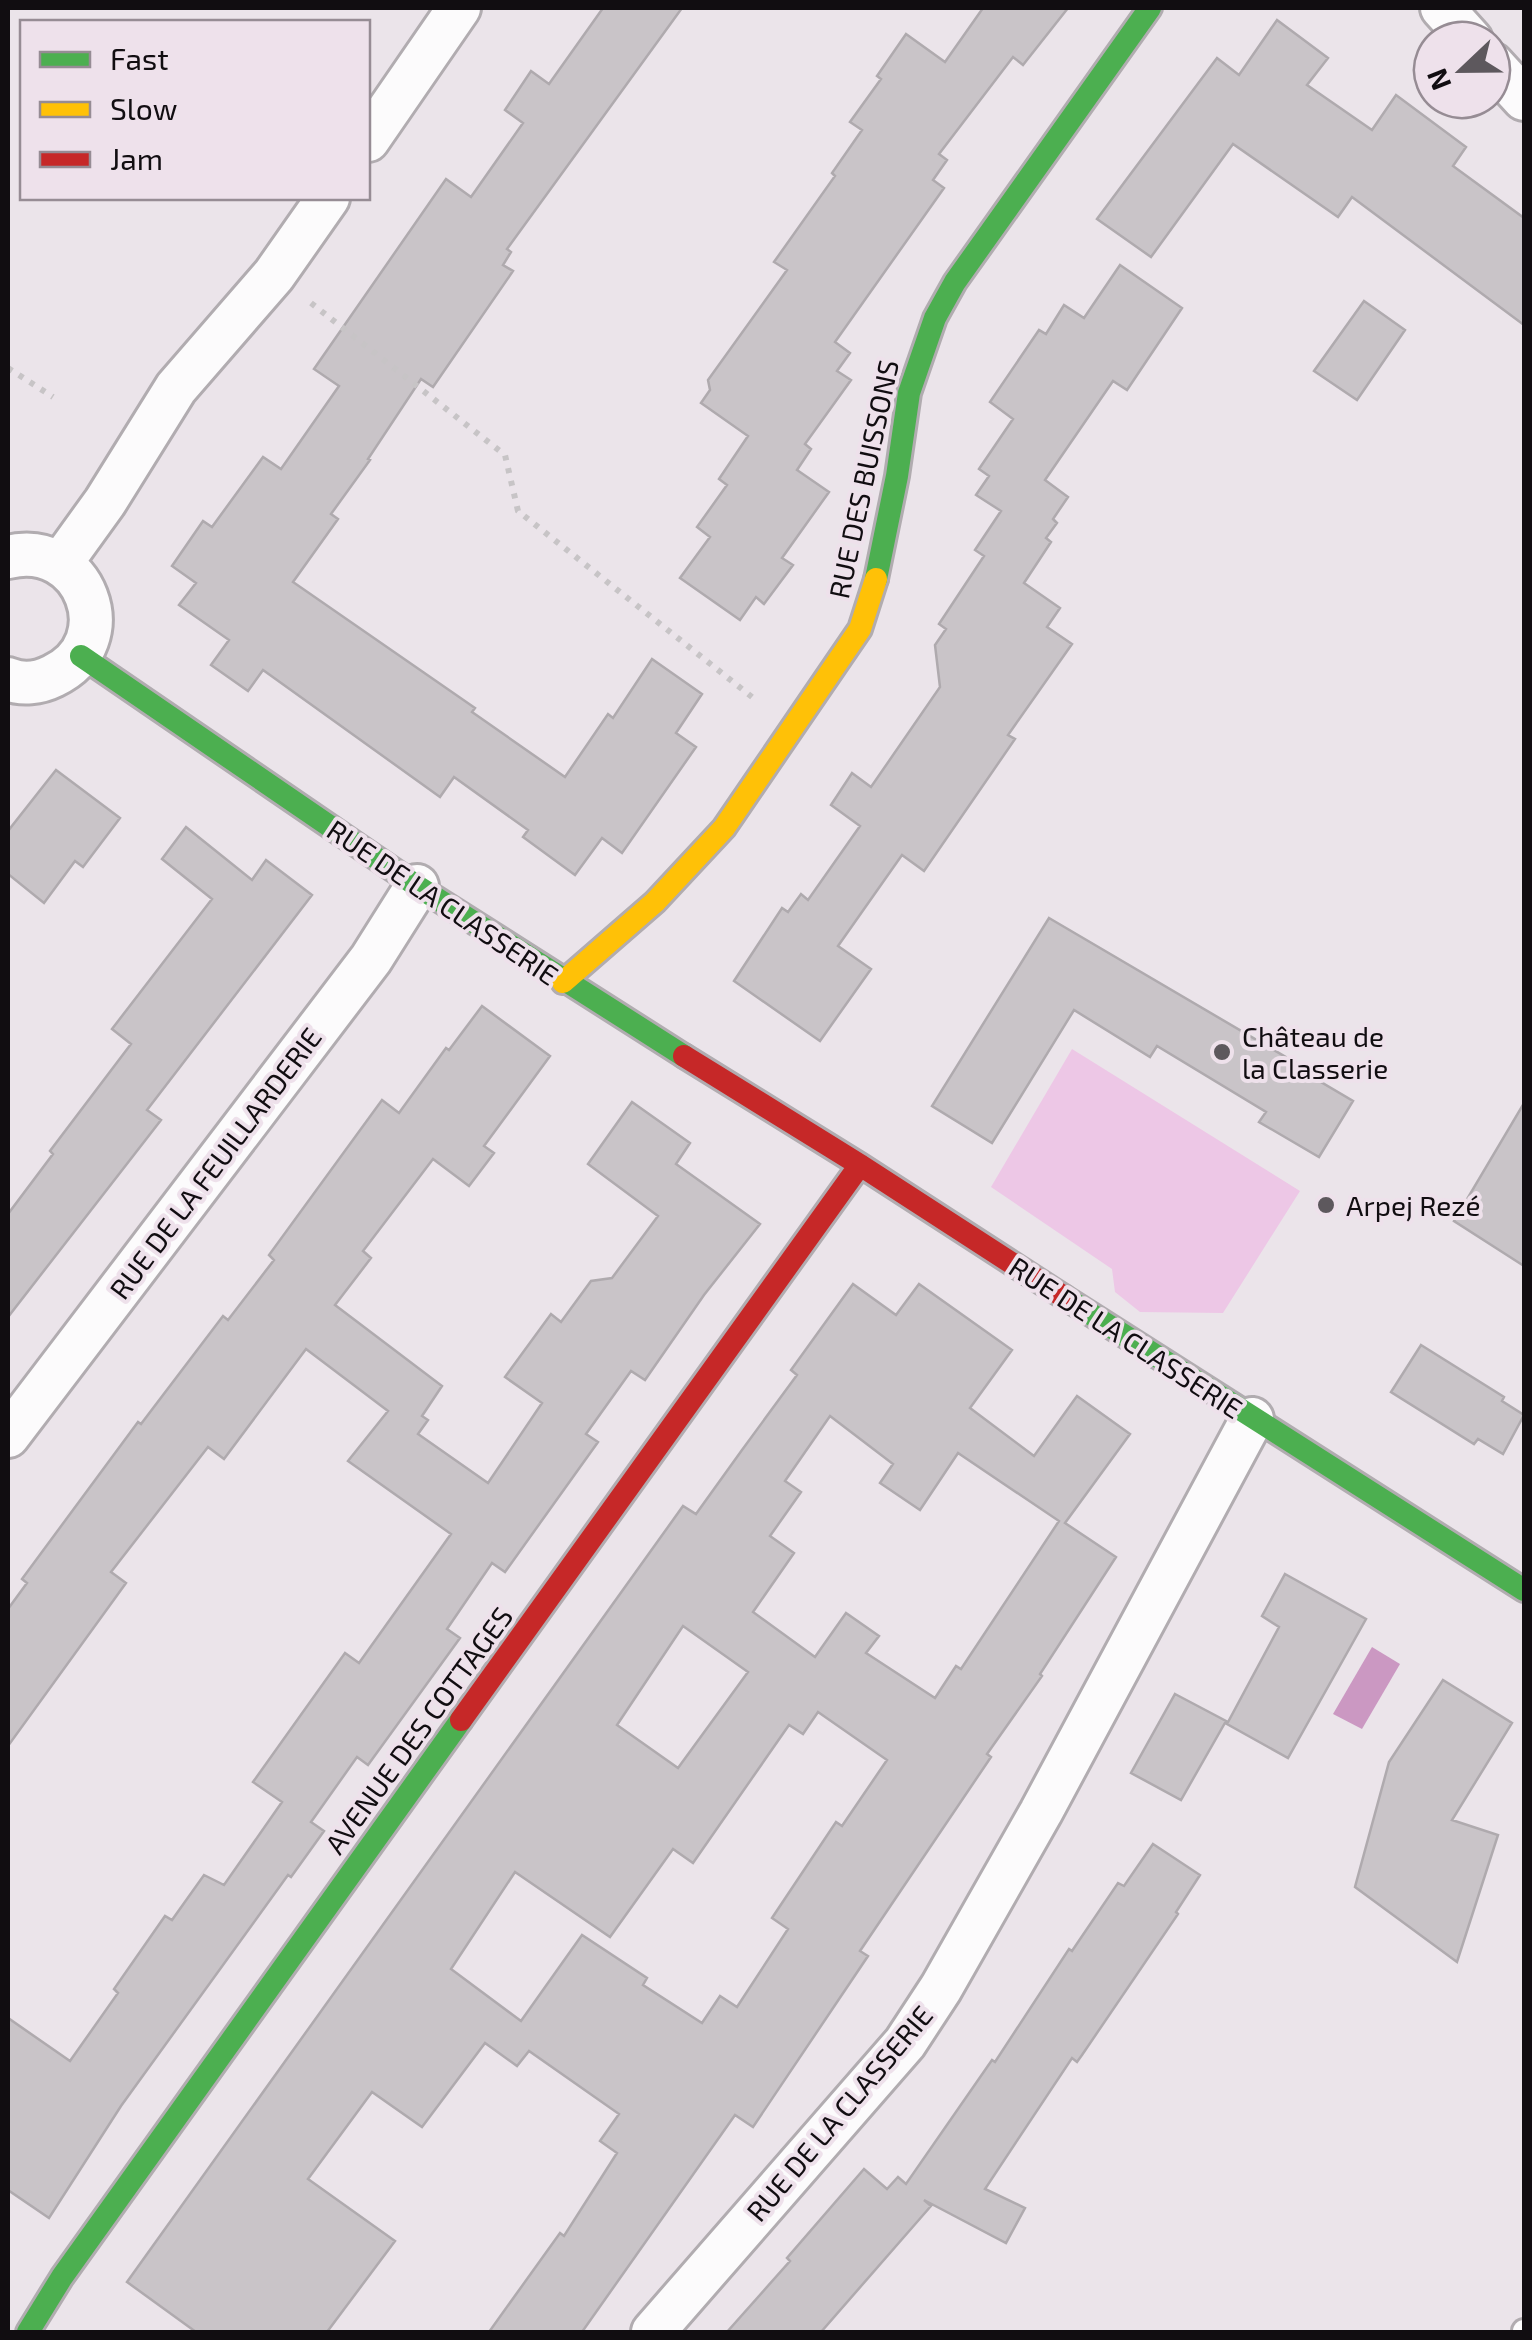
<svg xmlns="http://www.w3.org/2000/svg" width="1532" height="2340" viewBox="0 0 1532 2340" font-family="'Exo 2',sans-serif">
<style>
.green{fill:#edc7e6}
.water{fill:#cb98c2}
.building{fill:#c9c4c8;stroke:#afaaae;stroke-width:2.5;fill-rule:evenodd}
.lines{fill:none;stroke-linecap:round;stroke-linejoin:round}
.lane-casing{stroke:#b1acb0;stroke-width:28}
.street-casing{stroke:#b1acb0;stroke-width:48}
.fast-casing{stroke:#b1acb0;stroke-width:28}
.slow-casing{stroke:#b1acb0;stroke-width:28}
.jam-casing{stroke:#b1acb0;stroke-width:28}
.path{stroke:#c7c4c6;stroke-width:6;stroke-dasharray:5 8;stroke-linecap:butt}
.lane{stroke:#fcfbfc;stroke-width:22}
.street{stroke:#fcfbfc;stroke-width:42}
.fast{stroke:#4caf50;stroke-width:22}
.slow{stroke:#ffc107;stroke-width:22}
.jam{stroke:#c62828;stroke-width:22}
.poi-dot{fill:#5d585d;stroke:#eee1eb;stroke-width:4}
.labels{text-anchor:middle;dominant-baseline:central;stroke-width:8;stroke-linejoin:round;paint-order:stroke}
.street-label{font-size:28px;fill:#110d11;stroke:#eee1eb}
.poi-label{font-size:28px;fill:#110d11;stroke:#eee1eb;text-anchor:start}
</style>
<rect width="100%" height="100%" fill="#ebe4ea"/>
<path class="green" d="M1072,1049L1300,1191L1223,1313L1140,1312L1115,1292L1112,1269L991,1187Z"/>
<path class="water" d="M1372,1647L1400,1664L1362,1729L1333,1714Z"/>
<path class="building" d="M603,8H682L507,249L511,252L503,265L513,271L433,387L421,379L368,459L370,460L331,514L338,519L293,582L475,708L472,712L565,777L608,714L613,718L652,659L702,694L676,733L696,747L622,853L602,838L575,875L523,837L528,830L454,777L440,797L263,670L248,691L211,665L229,640L179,605L196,583L172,566L203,521L212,527L263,457L281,469L339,386L314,369L446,179L471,197L523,123L505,110L531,71L549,84Z
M983,8H1068L1023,65L1013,57L939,154L947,160L933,180L944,188L835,342L850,353L837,371L851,380L805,444L811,449L797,470L829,492L782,558L793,565L764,604L756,597L740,620L680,578L710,537L697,527L727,485L719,479L748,436L701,403L710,390L708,380L787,270L774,262L835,176L832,173L862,130L850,122L881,79L877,76L906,34L945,62Z
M1277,20L1328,58L1307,85L1372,130L1396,95L1466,147L1453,166L1524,218V325L1352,197L1338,217L1233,144L1151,257L1097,219L1217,58L1239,75Z
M1120,265L1182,308L1127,390L1113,381L1045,480L1068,497L1053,519L1057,523L1046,538L1051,542L1024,583L1060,608L1047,627L1072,644L1008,735L1015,739L924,871L902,855L838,946L871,969L820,1041L734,981L782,908L788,912L801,894L808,900L860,826L831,805L852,773L871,787L940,687L935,645L946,629L939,624L984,556L975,550L1001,511L976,495L989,476L979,469L1013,419L990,402L1039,330L1046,334L1064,305L1084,318Z
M1364,301L1405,330L1357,400L1314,371Z
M56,770L120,818L83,867L75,861L44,903L8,874V831Z
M186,827L252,880L266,860L312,895L147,1110L161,1120L8,1317V1214L53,1154L50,1151L131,1044L112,1029L212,899L162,859Z
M1049,918L1301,1066L1299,1069L1353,1101L1319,1157L1259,1122L1266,1112L1157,1046L1150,1057L1074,1010L992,1143L932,1106Z
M482,1006L550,1056L484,1146L494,1153L469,1186L433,1159L363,1251L371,1258L335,1305L442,1386L422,1416L428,1420L418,1434L488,1483L542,1403L505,1377L551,1314L561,1322L591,1281L612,1278L658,1216L588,1164L632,1102L690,1143L676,1164L760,1224L704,1295L645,1380L631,1371L586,1434L598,1442L505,1572L492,1563L447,1629L460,1638L368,1765L357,1757L311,1822L324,1831L291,1877L288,1875L121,2106L49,2218L8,2190V2018L70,2061L118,1993L114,1989L165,1916L172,1920L204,1875L224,1885L282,1802L253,1782L345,1653L359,1663L451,1534L348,1461L388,1411L306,1349L224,1459L208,1447L111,1572L126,1583L8,1746V1609L27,1583L22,1579L138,1422L141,1424L223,1316L228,1320L274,1260L269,1255L382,1100L399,1113L446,1048L449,1050Z
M1524,1103V1266L1454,1221Z
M853,1284L896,1315L919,1284L1012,1350L970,1408L1034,1456L1077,1396L1130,1434L1065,1523L1116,1557L1040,1674L1042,1676L987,1754L991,1757L860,1951L868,1956L753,2127L735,2115L582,2332H489L560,2233L564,2236L617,2153L600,2141L619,2114L529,2051L517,2066L485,2043L422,2127L372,2092L308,2179L395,2241L327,2332H196L127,2282L683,1506L696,1514L742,1450L797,1375L791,1370ZM830,1416L893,1464L880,1483L920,1510L958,1453L1059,1521L961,1669L956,1666L935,1698L866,1653L879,1636L846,1613L815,1657L753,1612L794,1553L770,1536L801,1492L785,1481ZM683,1626L748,1672L678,1768L617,1725ZM818,1712L887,1760L842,1826L836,1822L772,1918L788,1929L737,2007L720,1996L702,2023L643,1985L647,1978L582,1935L521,2021L451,1969L515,1872L610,1937L673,1849L693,1863L789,1725L803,1734Z
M1421,1345L1504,1397L1502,1401L1524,1415L1503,1454L1478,1439L1474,1444L1391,1392Z
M1285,1574L1366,1619L1288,1758L1227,1724L1279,1627L1262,1616Z
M1443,1680L1512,1723L1452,1820L1498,1835L1457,1962L1355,1887L1389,1762Z
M1175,1694L1226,1721L1181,1800L1131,1773Z
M1153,1844L1200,1875L1176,1912L1178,1914L1082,2055L1077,2062L1072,2058L985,2189L1025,2208L1006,2243L924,2200L931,2206L821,2332H727L790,2261L787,2258L864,2169L887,2189L898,2177L906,2184L992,2060L995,2062L1069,1949L1072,1951L1118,1883L1124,1886Z"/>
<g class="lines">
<defs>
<path id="lane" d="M1524,2332V2331"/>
<path id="street" d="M1442,8L1471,40
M1492,64L1524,99
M368,140L459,8
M8,557C85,538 125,642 53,676C39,683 22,685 8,679
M61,563L105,502L176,388L274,275L328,198
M8,1436L371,959L417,886
M653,2332L905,2043L941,1988L1041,1812L1252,1419"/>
<path id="fast" d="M876,579L897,476L909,393L935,318L955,282L1150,8
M81,656L417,886L684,1056
M1064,1297L1524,1590
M28,2332L62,2277L461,1720"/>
<path id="slow" d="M563,982L655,902L724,828L860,629L876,579"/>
<path id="jam" d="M684,1056L860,1165L1064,1297
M461,1720L860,1165"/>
</defs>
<use href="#lane" class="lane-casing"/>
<use href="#street" class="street-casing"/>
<use href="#fast" class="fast-casing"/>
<use href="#slow" class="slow-casing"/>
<use href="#jam" class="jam-casing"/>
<path class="path" d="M311,303L505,455L518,511L752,697
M8,368L53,397"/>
<use href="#lane" class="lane"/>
<use href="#street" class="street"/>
<use href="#fast" class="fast"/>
<use href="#slow" class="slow"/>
<use href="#jam" class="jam"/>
</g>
<g class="poi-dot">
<circle cx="1222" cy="1052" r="10"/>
<circle cx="1326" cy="1205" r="10"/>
</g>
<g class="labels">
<g class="street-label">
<text transform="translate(863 479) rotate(-78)">RUE DES BUISSONS</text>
<text transform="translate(443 902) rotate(34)">RUE DE LA CLASSERIE</text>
<text transform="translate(215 1163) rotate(-53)">RUE DE LA FEUILLARDERIE</text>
<text transform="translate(1126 1337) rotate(33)">RUE DE LA CLASSERIE</text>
<text transform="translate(418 1730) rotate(-54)">AVENUE DES COTTAGES</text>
<text transform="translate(839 2113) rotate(-50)">RUE DE LA CLASSERIE</text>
</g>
<g class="poi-label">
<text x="1242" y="1036">Château de<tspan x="1242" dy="32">la Classerie</tspan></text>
<text x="1346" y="1205">Arpej Rezé</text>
</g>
</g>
<rect width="1532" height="2340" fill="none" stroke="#110d11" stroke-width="20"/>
<rect x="20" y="20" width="350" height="180" fill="#eee1eb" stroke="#968c94" stroke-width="2.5"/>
<rect x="40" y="52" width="50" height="15" fill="#4caf50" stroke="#968c94" stroke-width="2.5"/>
<text x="110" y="70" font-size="30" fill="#110d11">Fast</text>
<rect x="40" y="102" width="50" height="15" fill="#ffc107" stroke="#968c94" stroke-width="2.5"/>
<text x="110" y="120" font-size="30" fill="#110d11">Slow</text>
<rect x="40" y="152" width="50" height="15" fill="#c62828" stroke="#968c94" stroke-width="2.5"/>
<text x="110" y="170" font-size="30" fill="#110d11">Jam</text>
<g transform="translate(1462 70) rotate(248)"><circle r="48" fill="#eee1eb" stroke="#968c94" stroke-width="2.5"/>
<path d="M0-8L18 38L0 25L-18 38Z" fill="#5d585d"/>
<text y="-15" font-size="28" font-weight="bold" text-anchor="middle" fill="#110d11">N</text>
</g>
</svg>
